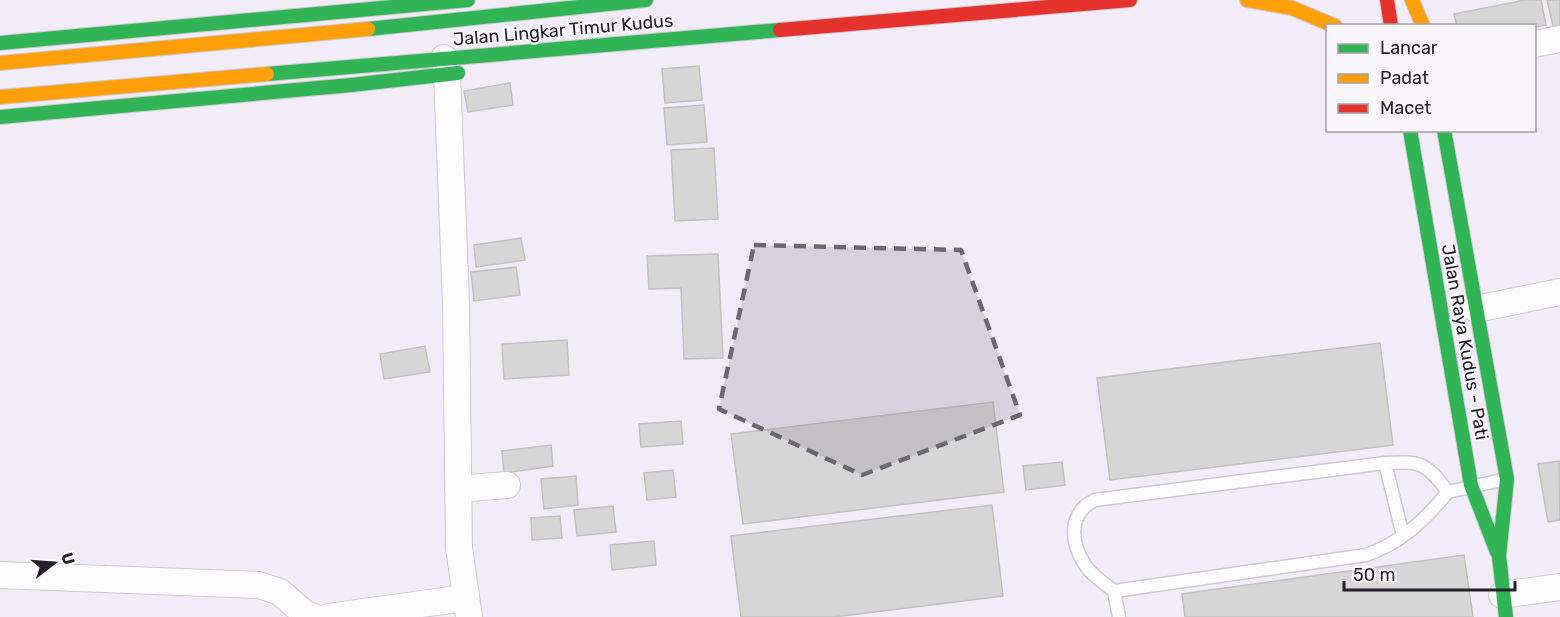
<svg xmlns="http://www.w3.org/2000/svg" width="1560" height="617" viewBox="0 0 1560 617" font-family="Rubik,sans-serif">
<style>
.building{fill:#d7d6d7;stroke:#c1c1c1;stroke-width:1.5}
.lines{fill:none;stroke-linecap:round;stroke-linejoin:round}
.lane-casing{stroke:#cdc9d3;stroke-width:15}
.street-casing{stroke:#cdc9d3;stroke-width:28}
.fast-casing{stroke:#cdc9d3;stroke-width:16}
.slow-casing{stroke:#cdc9d3;stroke-width:16}
.jam-casing{stroke:#cdc9d3;stroke-width:16}
.lane{stroke:#fdfcfe;stroke-width:12}
.street{stroke:#fdfcfe;stroke-width:26}
.fast{stroke:#30b455;stroke-width:14}
.slow{stroke:#ff9f0a;stroke-width:14}
.jam{stroke:#e5322d;stroke-width:14}
.marked{fill:#6c6872;fill-opacity:0.2;stroke:#6c6872;stroke-width:4.5;stroke-dasharray:12 8;stroke-linejoin:round}
.labels{text-anchor:middle;dominant-baseline:central;stroke-width:4.5;stroke-linejoin:round;paint-order:stroke}
.street-label{font-size:18px;fill:#25212a;stroke:#f9f7fc}
</style>
<rect width="100%" height="100%" fill="#f1ecf8"/>
<path class="building" d="M1525,0H1541L1546,25L1534,27L1457,26L1454,14Z
M1547,0H1560V38L1556,39Z
M699,66L702,100L665,103L662,69Z
M510,83L513,105L468,112L464,91Z
M704,105L707,142L667,145L664,108Z
M714,148L718,219L675,221L671,150Z
M521,238L525,260L476,267L474,245Z
M718,254L723,358L684,359L681,288L649,289L647,256Z
M516,267L520,295L474,301L471,272Z
M567,340L569,375L504,379L502,344Z
M1380,343L1393,445L1110,480L1097,378Z
M425,346L430,372L384,379L380,354Z
M993,402L1004,492L743,524L731,434Z
M681,421L683,444L641,447L639,424Z
M551,445L553,466L504,473L502,451Z
M1559,461L1560,520L1548,522L1538,464Z
M1062,462L1065,485L1026,490L1023,466Z
M673,470L676,497L647,500L644,473Z
M576,476L578,505L544,509L541,479Z
M992,505L1003,596L834,617H741L731,536Z
M613,506L616,532L577,536L574,510Z
M560,516L562,538L532,540L531,518Z
M654,541L656,565L612,570L610,545Z
M1464,555L1473,617H1185L1182,594Z"/>
<g class="lines">
<defs>
<path id="lane" d="M1385,463L1403,536
M1114,591L1366,555C1401,543 1425,520 1448,492
M1119,617L1114,591C1104,583 1092,576 1085,565C1070,542 1068,513 1095,500L1385,463C1422,461 1426,463 1448,492L1506,479"/>
<path id="street" d="M1534,44L1560,39
M444,58L447,74L456,303L459,548L469,617
M1476,309L1560,292
M458,489L507,485
M0,575L259,585L280,592L304,613L314,617
M1502,595L1560,587
M328,617L465,598"/>
<path id="fast" d="M368,29L646,0
M0,43L468,0
M267,74L780,30
M0,117L351,85L458,73
M1410,130L1471,485L1497,552
M1444,130L1507,479L1499,556L1506,617"/>
<path id="slow" d="M1247,0L1292,8L1335,26
M1412,0L1423,26
M0,63L368,29
M0,97L267,74"/>
<path id="jam" d="M1387,0L1391,26
M780,30L1130,0"/>
</defs>
<use href="#lane" class="lane-casing"/>
<use href="#street" class="street-casing"/>
<use href="#fast" class="fast-casing"/>
<use href="#slow" class="slow-casing"/>
<use href="#jam" class="jam-casing"/>
<use href="#lane" class="lane"/>
<use href="#street" class="street"/>
<use href="#fast" class="fast"/>
<use href="#slow" class="slow"/>
<use href="#jam" class="jam"/>
</g>
<path class="marked" d="M754,245L961,250L1020,415L862,475L719,409Z"/>
<g class="labels">
<g class="street-label">
<text transform="translate(563 30) rotate(-5)">Jalan Lingkar Timur Kudus</text>
<text transform="translate(1465 342) rotate(80)">Jalan Raya Kudus - Pati</text>
</g>
</g>
<rect x="1326" y="24" width="210" height="108" fill="#f9f7fc" stroke="#a4a1a8" stroke-width="1.5"/>
<rect x="1338" y="44" width="30" height="9" fill="#30b455" stroke="#a4a1a8" stroke-width="1.5"/>
<text x="1380" y="54" font-size="18" fill="#25212a">Lancar</text>
<rect x="1338" y="74" width="30" height="9" fill="#ff9f0a" stroke="#a4a1a8" stroke-width="1.5"/>
<text x="1380" y="84" font-size="18" fill="#25212a">Padat</text>
<rect x="1338" y="104" width="30" height="9" fill="#e5322d" stroke="#a4a1a8" stroke-width="1.5"/>
<text x="1380" y="114" font-size="18" fill="#25212a">Macet</text>
<g transform="translate(54 563) rotate(73)" stroke="#f9f7fc" stroke-width="4.5" paint-order="stroke">
<path d="M0-4.5L10 22L0 15L-10 22Z" fill="#25212a"/>
<text y="-9" font-size="16" font-weight="bold" text-anchor="middle" fill="#25212a">U</text>
</g>
<path d="M1344 581v9h171v-9" fill="none" stroke="#25212a" stroke-width="3"/>
<text x="1353" y="581" font-size="18" fill="#25212a" stroke="#f9f7fc" stroke-width="4.5" paint-order="stroke">50 m</text>
</svg>
